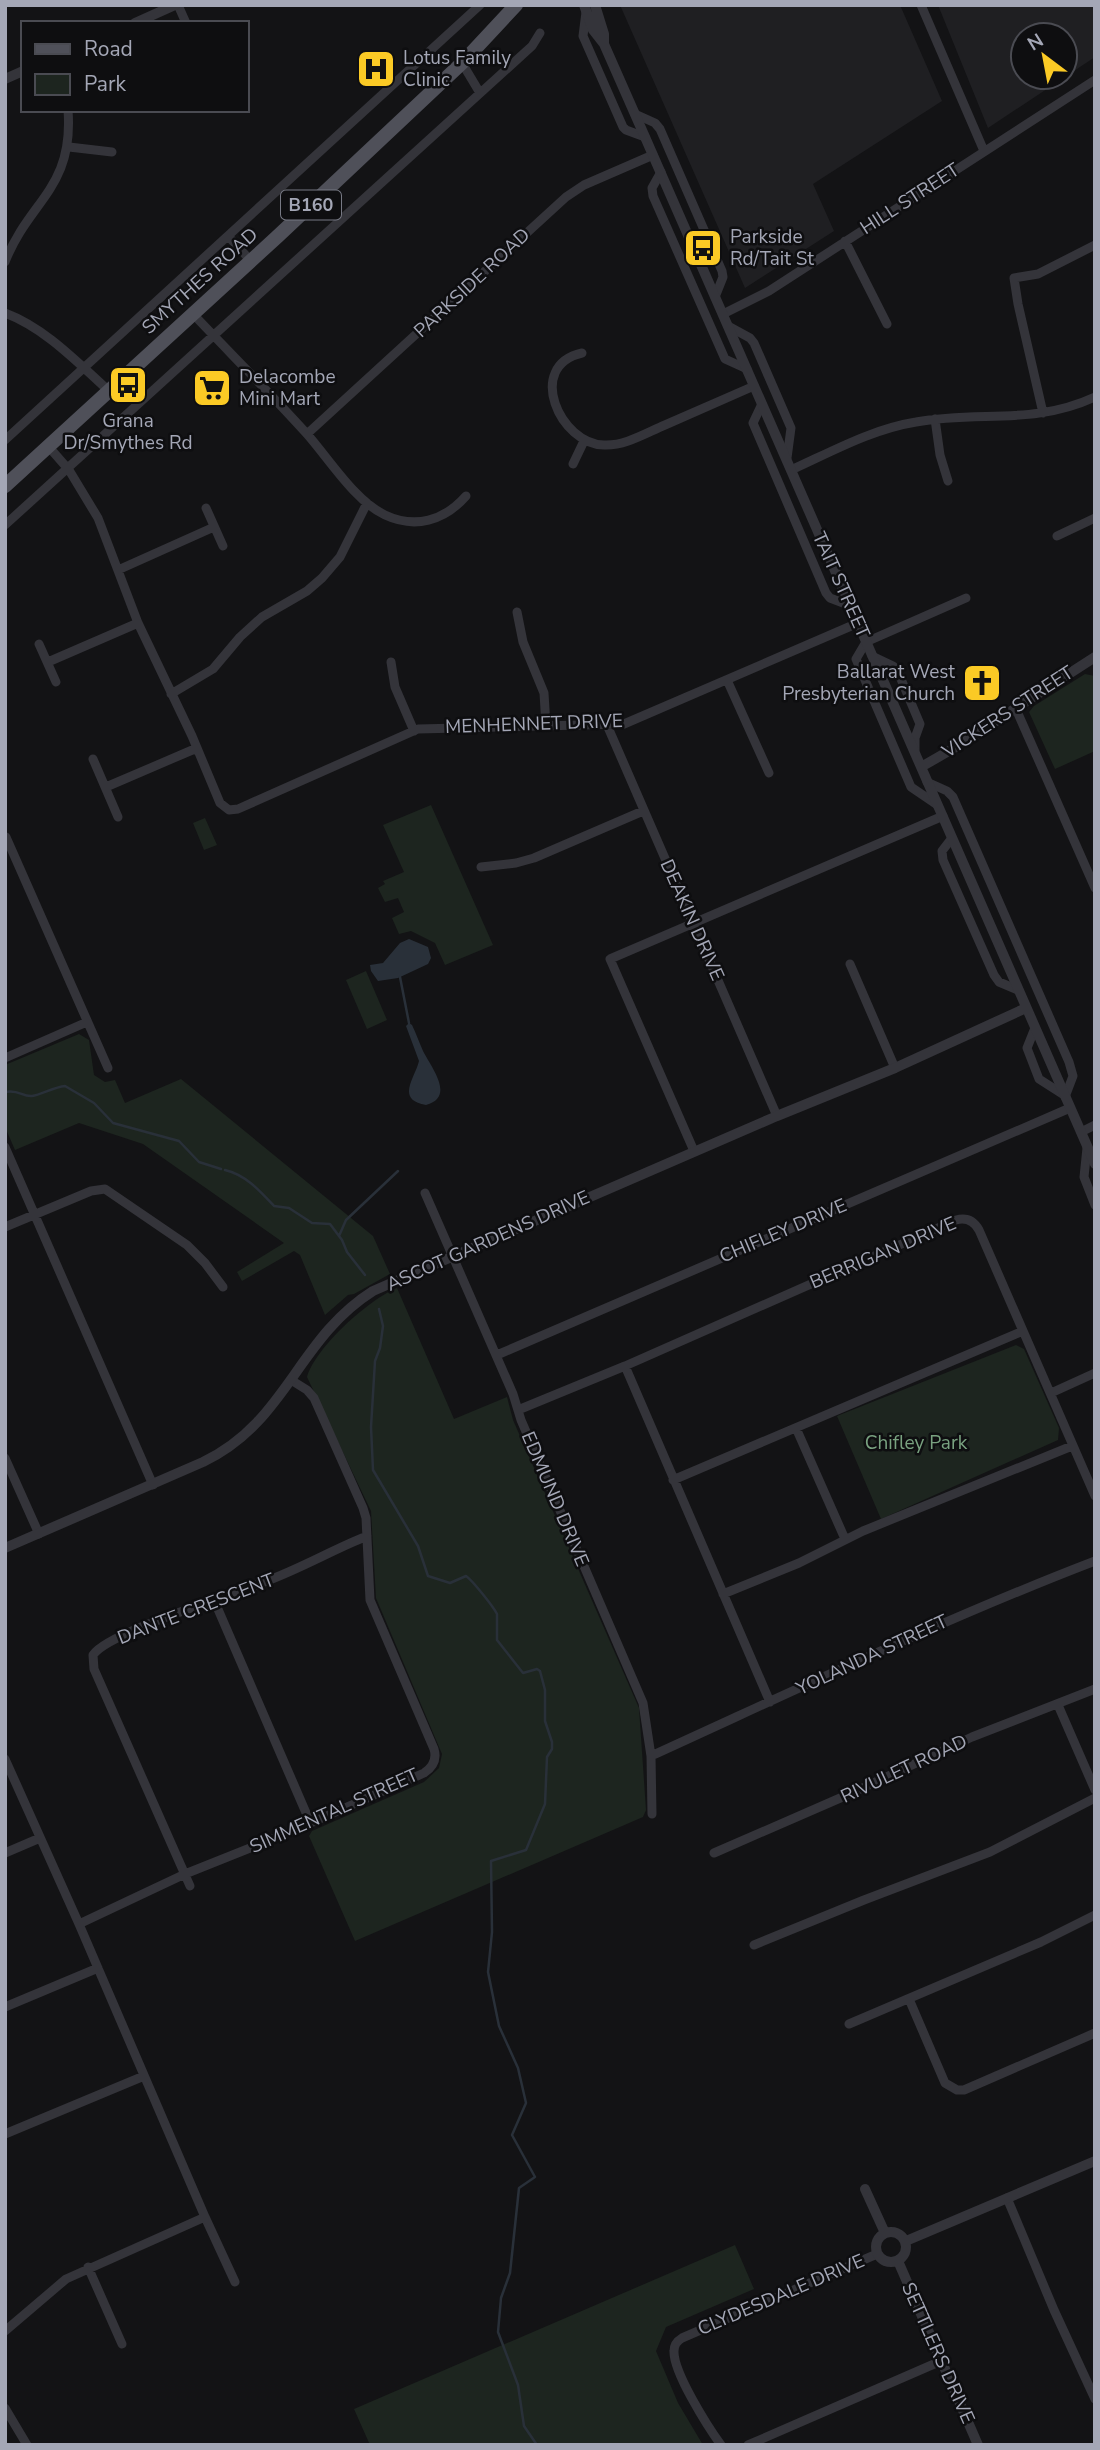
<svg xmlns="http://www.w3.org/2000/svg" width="1100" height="2450" viewBox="0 0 1100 2450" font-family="'Nunito Sans',sans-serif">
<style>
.built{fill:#1f1f22;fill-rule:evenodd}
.green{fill:#1d251f}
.water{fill:#293039}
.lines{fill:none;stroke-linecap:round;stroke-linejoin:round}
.stream{stroke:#293039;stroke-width:2.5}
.minor{stroke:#34343a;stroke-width:9}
.tertiary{stroke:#34343a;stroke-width:10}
.primary{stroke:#4f5059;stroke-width:14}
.labels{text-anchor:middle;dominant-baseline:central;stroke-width:5;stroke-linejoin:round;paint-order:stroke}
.shield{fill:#0e0e10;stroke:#777984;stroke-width:2}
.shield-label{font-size:18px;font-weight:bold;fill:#a4a7b6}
.poi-label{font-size:19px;fill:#a4a7b6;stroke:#0e0e10;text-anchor:start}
.street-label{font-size:19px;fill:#a4a7b6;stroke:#0e0e10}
.park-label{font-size:19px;fill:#79a280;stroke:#0e0e10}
</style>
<rect width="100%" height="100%" fill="#131315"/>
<path class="built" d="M620,5H900L942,101L813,184L834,231L745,288Z
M938,5H1095V57L988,128ZM1023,35H1065V77H1023Z"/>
<path class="green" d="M1085,674L1095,676V751L1055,769L1029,712L1034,706Z
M431,805L493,945L445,965L435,943L411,931L399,934L392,918L404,912L398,898L385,902L378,888L385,884L383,881L404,872L383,825Z
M205,818L217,845L204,850L193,823Z
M366,971L387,1020L367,1029L346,980Z
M79,1034L89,1040L94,1075L105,1082L115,1080L125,1103L181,1079L373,1236L390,1274L354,1294L348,1295L325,1315L300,1255L294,1251L242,1281L237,1272L284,1243L143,1144L79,1123L15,1150L5,1127V1065Z
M397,1288L454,1419L507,1397L513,1420L639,1708L646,1810L643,1817L355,1941L309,1836L312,1831L424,1782L439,1768L442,1754L376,1598L371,1511L307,1377C316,1347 368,1300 397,1288Z
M1016,1345L1024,1349L1059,1428L1058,1440L881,1519L837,1416Z
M735,2245L754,2289L666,2327L656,2351L678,2403L703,2445H370L354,2409Z"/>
<path class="water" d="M409,939L428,947L431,958L428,964L398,978L378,981L371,971L370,965L383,963L400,943Z
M409,1023L412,1025C416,1033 419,1042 423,1051C431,1067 456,1097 426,1105C395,1100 415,1078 419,1061L406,1026Z"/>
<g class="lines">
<path class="stream" d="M400,977L409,1023
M5,1092C19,1089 22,1097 32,1096C41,1095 54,1087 65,1086L94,1103L113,1123L179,1141L199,1162L221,1169
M225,1170C246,1175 260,1191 274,1206L289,1208L312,1223L330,1224L342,1240L347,1252L365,1275
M339,1236L346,1220L398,1171
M379,1309L383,1326L380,1348L375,1361L371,1427L373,1470L418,1546L428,1576L450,1583L466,1576C472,1580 493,1606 497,1614V1640L523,1673L537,1669L540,1671L545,1690V1721L552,1742V1749L547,1757L545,1804L526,1850L491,1861L492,1932L488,1972L499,2026L518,2068L526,2103L512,2135L535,2177L519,2188L510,2273L501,2298L498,2332L518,2385L524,2426L537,2445"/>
<path class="minor" d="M178,5L186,23
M921,5L984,151
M586,12L583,36L623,127L626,130L645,137
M462,63L480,93
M635,114L655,123L660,129L722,271L723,277L715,297
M69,147L112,152
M661,172L652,188L653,196L725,359L747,369
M229,237L251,261
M845,241L887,324
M5,262C29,200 74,189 68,110
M5,313C45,328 77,362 108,390
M193,314C231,354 270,393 307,434C329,459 355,501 385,515C415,529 444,521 466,496
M723,314L769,291L1095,80
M728,326L750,338L754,343L791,428L787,458
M582,353C525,366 560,444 604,445C625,446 646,433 665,425C694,412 724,399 754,386
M762,404L753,423L826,593L830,598L851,606
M1043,413L1018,304L1014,278L1038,274L1095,245
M935,419L940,455L948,481
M307,434L566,197L584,185L653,155
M5,440L480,5
M48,446L69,470L98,518L138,623L192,736L220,803L229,810L238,809L418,729L624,724L858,623
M573,464L584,441
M791,470C831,452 872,429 916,422C980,410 1032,426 1095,397
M206,508L223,546
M5,525C180,365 356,206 532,46L540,33
M1057,536L1095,518
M118,570L214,527
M517,612L523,642L544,693L546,726
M39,644L56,682
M872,656L893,666L898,672L920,724L915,738V750
M48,662L138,623
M391,662L395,687L414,731
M727,680L769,773
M171,694L213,669L240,637L262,617L307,591L322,578L340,557L367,503
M1016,709L1095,888
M607,725L777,1116
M93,759L118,817
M927,782L947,791L953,797L1069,1062L1073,1076L1065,1097
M106,787L197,748
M936,804L911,787L856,659L866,642L966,598
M6,837L108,1068
M952,838L942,851L943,860L994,975L999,982L1018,990
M481,867L516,863L534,858L643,811
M850,964L895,1068
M1035,1028L1027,1048L1039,1079L1064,1095
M5,1058L87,1022
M1081,1132L1095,1125
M5,1147L153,1485
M1087,1148L1084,1177L1095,1205
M694,1151L610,959L943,816
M425,1193L513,1394L521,1420L643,1703L651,1756L652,1814
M5,1227L91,1191L105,1189L187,1245L205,1263L223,1287
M497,1355L1070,1108
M625,1366L770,1702
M1051,1393L1095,1373
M518,1410L625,1366L956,1220C967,1217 974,1221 979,1230L1095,1496
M796,1428L845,1539
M5,1458L39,1534
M673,1480L1023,1331
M723,1594L799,1563L863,1531L1072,1446
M214,1600L310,1822
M1058,1705L1095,1790
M651,1756C798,1689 944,1619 1095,1561
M5,1759L79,1924L205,2217L66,2279L5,2331
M5,1853L40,1838
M714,1853L854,1792L972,1737L1095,1689
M190,1886L94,1669L93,1655C108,1632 233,1595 264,1582C300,1569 332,1550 367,1536
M79,1924L185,1874L295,1830L424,1773C433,1767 437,1759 434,1749L370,1600L366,1518L363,1508L314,1398L307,1390L291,1380
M754,1945L864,1900L990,1852L1095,1798
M909,1999L945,2083L957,2090H964L1095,2033
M5,2007L98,1968
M849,2024L1041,1942L1095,1915
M5,2134L144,2076
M1007,2198L1054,2310L1095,2399
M205,2217L235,2282
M88,2267L122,2344
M5,2408L27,2445
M721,2445C708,2427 673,2372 674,2351C674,2345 677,2341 682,2338L877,2254
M748,2445L941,2361"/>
<path class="tertiary" d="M584,5L593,30L604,44L645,137L1095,1164
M595,5L604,34V44
M135,23L175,5
M5,79L23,71
M921,767L954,748L1095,657
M5,1548L203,1462C287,1422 297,1339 373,1291L777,1116L895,1068L1026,1008
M865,2189L885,2233
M876 2247a15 15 0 1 1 30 0a15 15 0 1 1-30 0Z
M906,2241L1095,2161
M898,2261L978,2445"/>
<path class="primary" d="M5,486L278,236L462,63L516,5"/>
</g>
<defs>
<symbol id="hospital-square" viewBox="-11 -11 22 22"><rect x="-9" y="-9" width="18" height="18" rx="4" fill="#fbca25" stroke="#0e0e10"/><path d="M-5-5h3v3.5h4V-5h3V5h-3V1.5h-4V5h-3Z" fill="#111"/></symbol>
<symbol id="bus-square" viewBox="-11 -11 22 22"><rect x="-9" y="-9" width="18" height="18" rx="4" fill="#fbca25" stroke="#0e0e10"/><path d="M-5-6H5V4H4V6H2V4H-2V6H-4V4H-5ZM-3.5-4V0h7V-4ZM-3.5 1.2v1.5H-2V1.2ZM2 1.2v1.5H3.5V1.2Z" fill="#111"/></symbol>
<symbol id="supermarket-square" viewBox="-11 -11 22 22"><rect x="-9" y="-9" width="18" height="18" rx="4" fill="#fbca25" stroke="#0e0e10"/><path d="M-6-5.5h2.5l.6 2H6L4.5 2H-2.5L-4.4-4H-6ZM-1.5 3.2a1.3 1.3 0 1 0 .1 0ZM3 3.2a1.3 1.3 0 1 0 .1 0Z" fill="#111"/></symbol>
<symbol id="church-square" viewBox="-11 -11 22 22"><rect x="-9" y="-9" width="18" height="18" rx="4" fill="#fbca25" stroke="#0e0e10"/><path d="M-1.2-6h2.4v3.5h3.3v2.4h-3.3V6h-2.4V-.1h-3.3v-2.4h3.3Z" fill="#111"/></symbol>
</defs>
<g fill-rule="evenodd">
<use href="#hospital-square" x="354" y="47" width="44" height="44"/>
<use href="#bus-square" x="681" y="226" width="44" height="44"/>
<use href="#bus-square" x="106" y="363" width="44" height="44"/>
<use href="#supermarket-square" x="190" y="366" width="44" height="44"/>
<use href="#church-square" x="960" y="661" width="44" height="44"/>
</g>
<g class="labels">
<rect class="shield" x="281" y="190.5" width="60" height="29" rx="5"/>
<g class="shield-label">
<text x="311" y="205">B160</text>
</g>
<g class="poi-label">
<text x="403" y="58">Lotus Family<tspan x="403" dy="22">Clinic</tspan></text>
<text x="730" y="237">Parkside<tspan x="730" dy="22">Rd/Tait St</tspan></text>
<text x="239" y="377">Delacombe<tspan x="239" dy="22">Mini Mart</tspan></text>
<text x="128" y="421" text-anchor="middle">Grana<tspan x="128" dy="22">Dr/Smythes Rd</tspan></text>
<text x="955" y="672" text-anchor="end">Ballarat West<tspan x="955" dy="22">Presbyterian Church</tspan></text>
</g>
<g class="street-label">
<text transform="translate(910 199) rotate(-33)">HILL STREET</text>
<text transform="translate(200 281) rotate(-42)">SMYTHES ROAD</text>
<text transform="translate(472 283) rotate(-43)">PARKSIDE ROAD</text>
<text transform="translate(841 585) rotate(66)">TAIT STREET</text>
<text transform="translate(1008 712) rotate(-33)">VICKERS STREET</text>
<text transform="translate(534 724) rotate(-2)">MENHENNET DRIVE</text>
<text transform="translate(692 920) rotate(66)">DEAKIN DRIVE</text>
<text transform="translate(783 1231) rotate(-23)">CHIFLEY DRIVE</text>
<text transform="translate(488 1241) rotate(-24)">ASCOT GARDENS DRIVE</text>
<text transform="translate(883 1253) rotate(-23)">BERRIGAN DRIVE</text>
<text transform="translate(555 1499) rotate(67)">EDMUND DRIVE</text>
<text transform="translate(196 1609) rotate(-21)">DANTE CRESCENT</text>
<text transform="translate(872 1655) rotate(-25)">YOLANDA STREET</text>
<text transform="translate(904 1769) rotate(-25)">RIVULET ROAD</text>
<text transform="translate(334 1811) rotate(-24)">SIMMENTAL STREET</text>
<text transform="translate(781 2295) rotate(-23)">CLYDESDALE DRIVE</text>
<text transform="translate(938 2353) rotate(66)">SETTLERS DRIVE</text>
</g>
<g class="park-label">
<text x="916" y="1443">Chifley Park</text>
</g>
</g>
<rect width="1100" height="2450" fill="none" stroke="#a4a7b6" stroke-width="14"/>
<rect x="21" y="21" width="228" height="91" fill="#0e0e10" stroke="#4a4b52" stroke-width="2"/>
<rect x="35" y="44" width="35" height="10" fill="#4f5059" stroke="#4a4b52" stroke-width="2"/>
<text x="84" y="56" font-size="21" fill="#a4a7b6">Road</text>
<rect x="35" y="74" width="35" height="21" fill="#1d251f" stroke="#4a4b52" stroke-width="2"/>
<text x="84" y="91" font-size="21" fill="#a4a7b6">Park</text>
<g transform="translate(1044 56) rotate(328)"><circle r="33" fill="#0e0e10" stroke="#4a4b52" stroke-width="2"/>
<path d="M0-5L12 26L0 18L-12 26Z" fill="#fbca25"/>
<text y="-10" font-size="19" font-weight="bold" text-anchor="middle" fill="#a4a7b6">N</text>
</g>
</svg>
